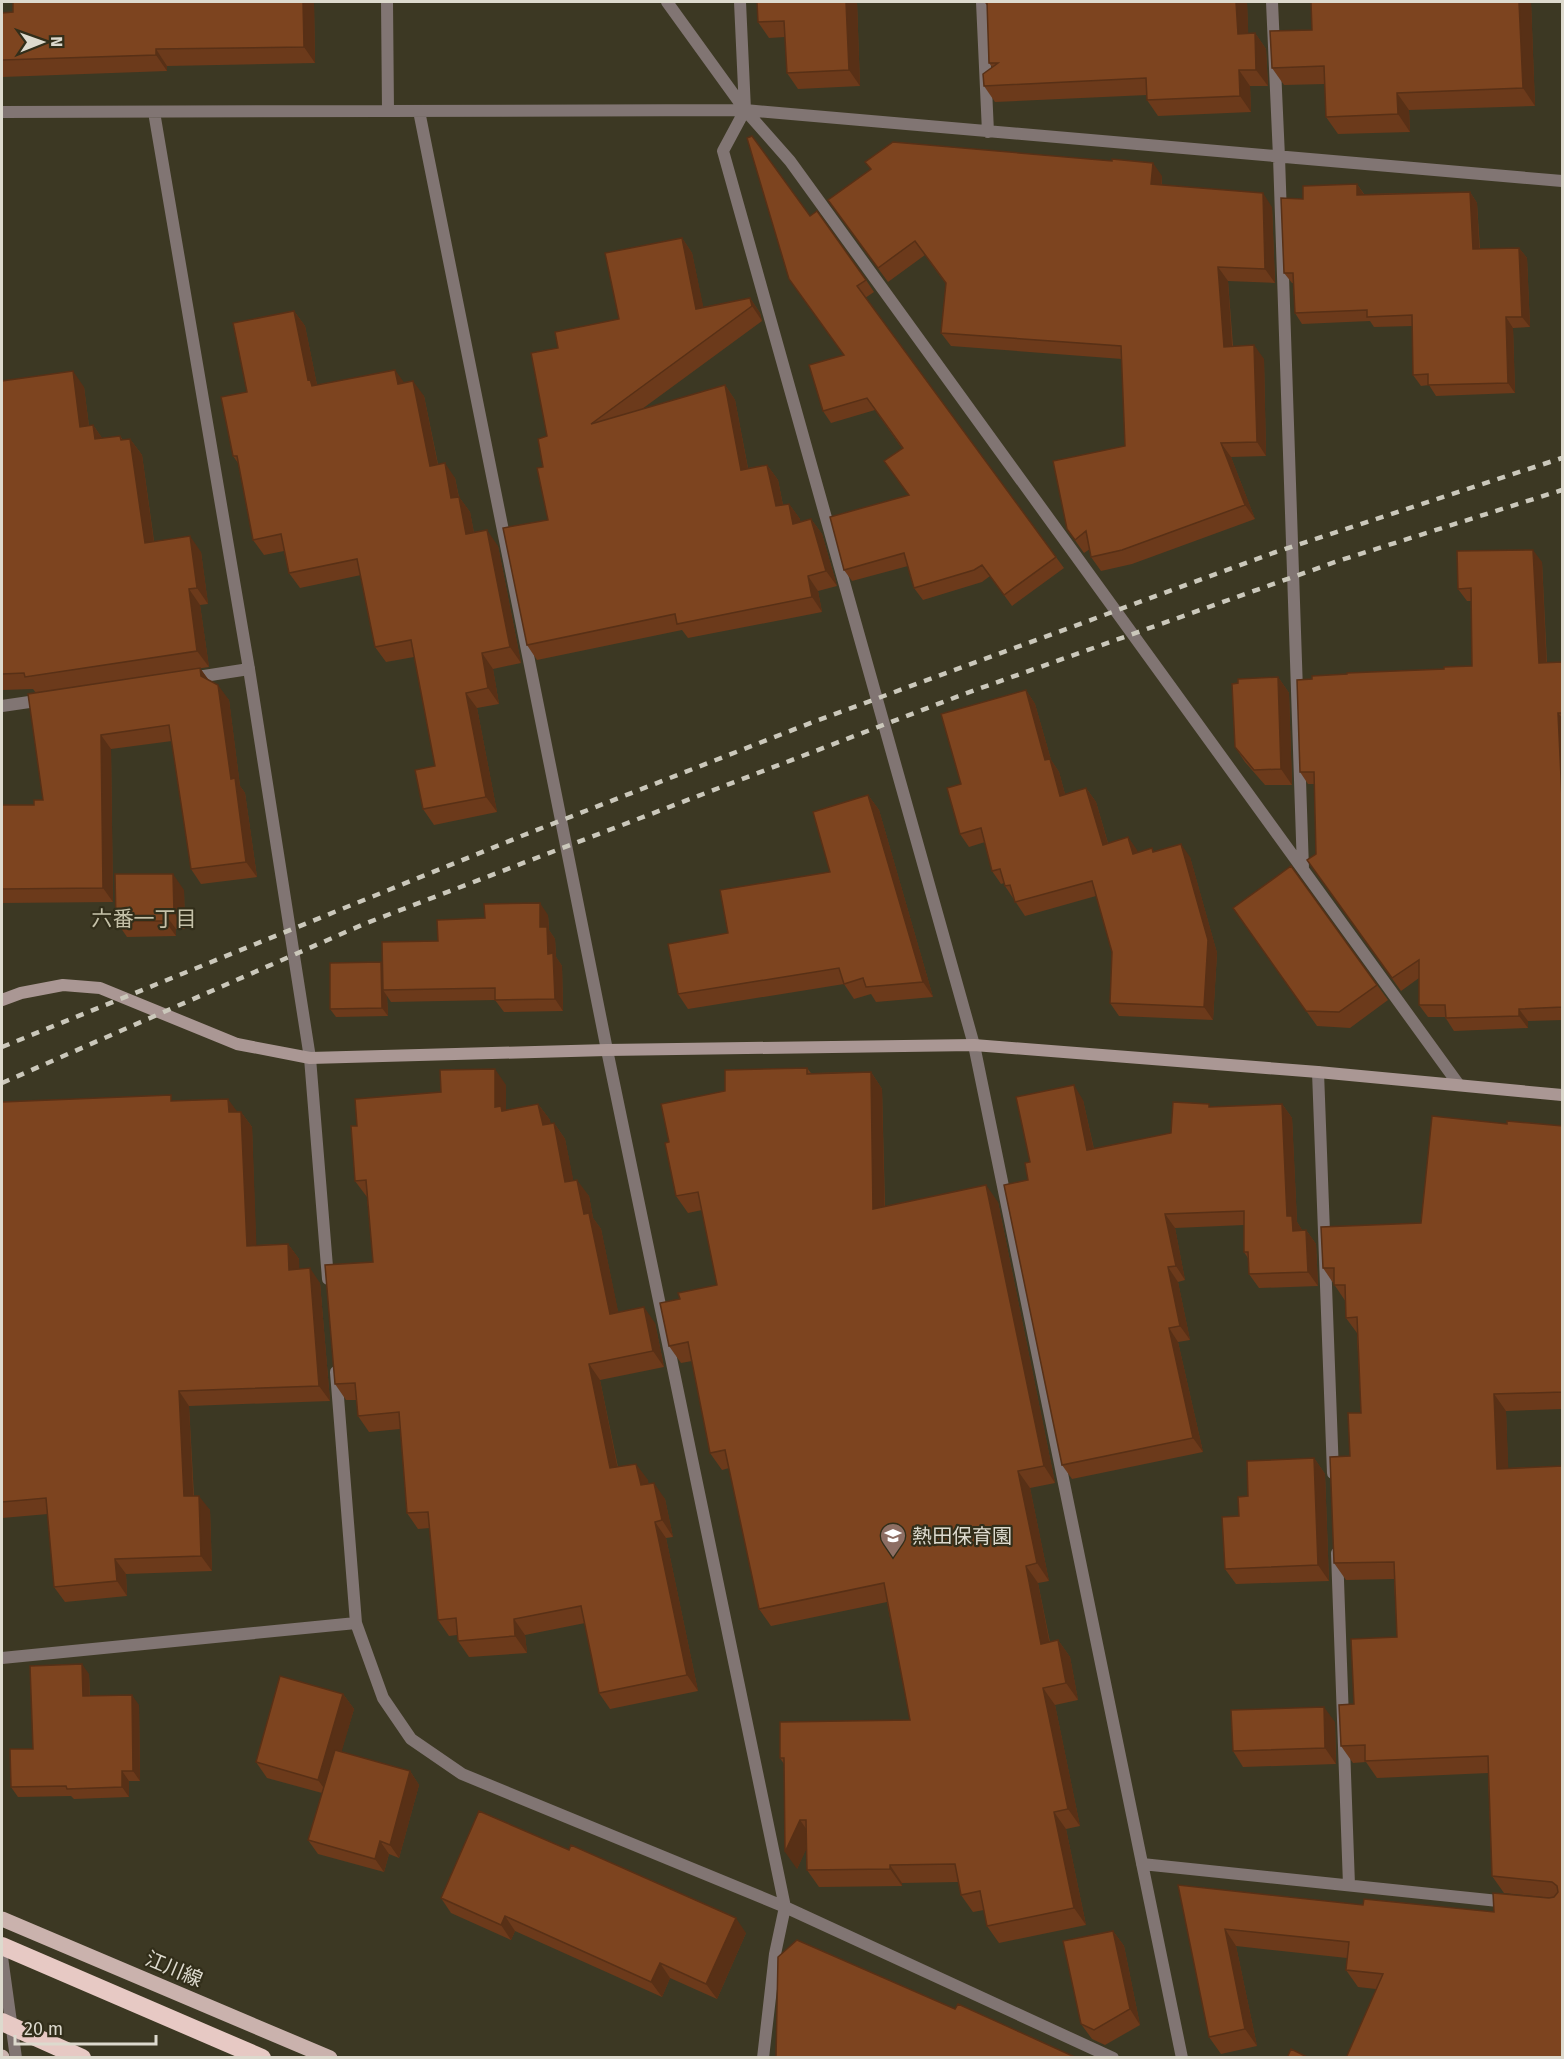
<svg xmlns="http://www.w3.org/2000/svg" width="1564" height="2059" viewBox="0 0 1564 2059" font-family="'Fira Sans','Noto Sans JP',sans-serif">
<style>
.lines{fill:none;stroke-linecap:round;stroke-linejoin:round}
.lane{stroke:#817573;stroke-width:12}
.street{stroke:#817573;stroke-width:12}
.secondary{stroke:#aa9794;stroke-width:12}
.primary{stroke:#cab2ad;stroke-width:15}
.highway{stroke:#e7c9c4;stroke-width:18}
.rail{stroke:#cbc8bb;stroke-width:4.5;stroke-dasharray:8 8;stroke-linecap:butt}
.highway-bridge{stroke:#e7c9c4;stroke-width:18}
.wall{fill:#6c3a1b}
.shaded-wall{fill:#583016}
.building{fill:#7d441f;stroke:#583016;stroke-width:1.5}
.labels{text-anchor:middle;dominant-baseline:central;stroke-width:4.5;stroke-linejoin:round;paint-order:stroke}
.poi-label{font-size:20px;fill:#dddace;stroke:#322e1a;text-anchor:start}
.street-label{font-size:20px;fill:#dddace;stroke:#322e1a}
.neighbourhood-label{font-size:21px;fill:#c5c1a8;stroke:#322e1a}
</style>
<rect width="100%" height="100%" fill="#3c3823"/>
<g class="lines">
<path class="lane" d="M191,678L249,669
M2,706L43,700"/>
<path class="street" d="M387,2L388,111
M667,2L745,110L790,161L1459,1085
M740,2L745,110L723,151L974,1045L1182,2058
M982,2L988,132
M1272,2L1279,157L1303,869
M419,111L607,1050L785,1907L775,1954L763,2058
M2,112L745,110L1562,181
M154,112L249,669L310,1058L328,1279
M1318,1072L1333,1473
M336,1372L356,1623L383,1698L411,1739L462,1774L785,1907L1113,2058
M1337,1553L1349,1885
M2,1658L356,1623
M1142,1864L1508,1902
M2,1957L16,2058"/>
<path class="secondary" d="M2,1000L21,993L63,985L100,988L237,1044L310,1058L607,1050L974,1045L1318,1072L1562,1095"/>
<path class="primary" d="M2,1919L330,2058
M2,2057V2058"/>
<path class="highway" d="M2,1946L262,2058"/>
<path class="rail" d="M2,1047L524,835L813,722L1273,553L1562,458
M2,1083L364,924L964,694L1338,561L1562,490"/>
<path class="highway-bridge" d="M2,2022L82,2058"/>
</g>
<path class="wall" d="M314,2L315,63L167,66V71L2,77V13Z
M757,2H857L860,86L798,89L787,73L785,37L769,38L758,22Z
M984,2H1247L1248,33H1255L1266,49L1268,86H1250L1251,112L1158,116L1147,100V95L995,102L984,86L992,67L989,63L987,5Z
M1531,2L1535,106L1409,110L1410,132L1338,134L1326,117L1325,84L1284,85L1272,68L1312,30Z
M1162,176V185L1272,207L1275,283L1228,281L1233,346L1264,359L1266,456L1231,457L1255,519L1132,564L1101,571L1091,557L1090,549L1084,553L1067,529L1125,446L1122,359L951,346L941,333L946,284L925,255L888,282L828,200Z
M1357,184L1364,194L1470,192L1477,203L1480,249L1519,248L1527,258L1530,327L1513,328L1515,393L1436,396L1429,385L1421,386L1413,375V326L1374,327L1370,321L1302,324L1295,313L1293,283H1292L1284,273L1303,199Z
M810,216L866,280L874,292L865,298L1064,568L1012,606L990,576L982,582L923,600L914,588L908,566L852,581L844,570L909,495L902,448L875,410L831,423L823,411L843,355Z
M682,238L692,253L703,307L750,298L760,313L762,321L642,409L725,385L735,400L748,468L767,465L778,480L783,505L789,504L800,519V522L811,519L822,534L837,586L818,591L822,612L688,638L682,630L537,660L527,645L548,520L543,467L558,348L619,319Z
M294,311L305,326L317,385L404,383L424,396L438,464L455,478L459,497L470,512L474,533L498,546L521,663L493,669L499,704L477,708L497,812L434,825L423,809L435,766L414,657L386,662L375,647L361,575L300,588L289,573L284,551L264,555L253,540L238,463L233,456L247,392Z
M2,381L84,387L89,426L93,425L102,438L120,436L123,440L130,439L142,455L154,541L201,552L208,604L200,605L209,667L36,693L33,689L2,690Z
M1542,562L1547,663L1563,662V1020L1528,1021V1028L1454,1031L1445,1017H1428L1419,1005V978L1401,991L1307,860L1316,854L1314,784H1308L1300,772L1312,679L1444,669L1472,666L1471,601H1467L1458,589Z
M200,668L208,680L229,700L240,786L245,793L257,877L201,884L191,869L172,741L111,749L113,902L2,903V805H34L43,800L28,694Z
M1278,677L1289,693L1292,785H1265L1245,762L1235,747Z
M1026,690L1035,704L1051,760L1059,772L1065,794L1086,788L1096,802L1108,843L1128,837L1138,853L1152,848L1154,852L1190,857L1217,953L1213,1020L1119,1016L1110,1003L1112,952L1096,896L1025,916L1005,886L1004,883L1001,884L992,871L985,842L969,847L960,834L961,784Z
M868,795L879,810L933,997L876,1002L871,994L854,999L844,984L688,1009L678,994L728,933L830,872Z
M1291,866L1388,1000L1350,1028L1317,1026L1233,908Z
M184,890L185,929H176V936L127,937L116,921Z
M548,915L549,930L555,939L556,957L562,966L563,1011L504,1012L495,1000L391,1002L387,996L388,1016L336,1017L330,1009L383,964L438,941Z
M807,1068L811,1073L871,1072L882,1089L885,1206L998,1202L1055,1483L1030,1488L1049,1581L1038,1583L1050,1642L1058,1640L1070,1657L1078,1700L1055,1705L1080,1826L1066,1829L1086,1925L999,1943L987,1926L984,1910L973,1912L961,1895L958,1882L902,1883V1886L819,1887L807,1870L806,1849L797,1869L784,1764L780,1758L910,1720L887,1602L771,1626L759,1609L729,1468L722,1470L710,1453L692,1361L681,1363L669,1346L680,1299L717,1285L702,1210L688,1213L676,1196L669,1142L725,1091Z
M506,1085V1110L538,1104L550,1120V1123H554L565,1139L573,1180L589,1196L593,1218L601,1229L618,1312L655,1323L664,1367L600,1380L618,1467L648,1480V1484L665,1499L673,1537L666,1538L698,1691L610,1709L599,1693L585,1623L525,1635L527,1653L469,1657L458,1641L457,1635L449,1636L438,1620L430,1528L418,1529L407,1513L400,1429L369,1432L358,1416L357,1400H346L335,1384L373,1262L367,1197L355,1181L357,1126L441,1092Z
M1083,1100L1094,1149L1171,1133L1211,1107L1282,1104L1292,1118L1297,1222L1302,1230H1306L1316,1244L1318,1286L1259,1288L1249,1274L1248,1258L1244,1252V1225L1175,1228L1185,1280L1178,1282L1190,1340L1178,1342L1203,1452L1072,1479L1062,1465L1028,1180L1030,1162Z
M175,1101L241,1112L252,1127L256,1245L288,1244L299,1259V1269L320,1283L330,1401L189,1406L194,1496L210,1510L212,1571L126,1574L127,1596L65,1602L54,1587L48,1514L2,1518V1102Z
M1507,1124L1563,1126V1409L1506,1411L1508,1468L1563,1466V2058L1376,1989L1358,1987L1346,1970L1347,1958L1236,1946L1257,2046L1221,2054L1209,2037L1178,1885L1363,1905L1494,1912L1552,1898L1504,1893L1492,1876L1488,1773L1377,1778L1366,1762L1353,1763L1341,1746L1354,1704L1397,1637L1394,1579L1346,1580L1334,1563L1350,1456L1361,1413L1357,1333L1346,1318V1302L1323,1268L1421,1223Z
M1314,1458L1325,1474L1329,1581L1236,1584L1225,1569L1239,1516L1248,1496Z
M89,1674L90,1696L139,1705L140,1781H129V1797L74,1799L71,1796L18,1797L11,1787L33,1749Z
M343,1694L354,1709L341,1752L410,1771L419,1785L399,1858L389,1854L384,1872L318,1854L308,1840L322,1793L267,1778L256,1762Z
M1335,1722L1336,1764L1243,1767L1233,1751Z
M441,1898L746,1933L717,1999L670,1978L662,1997L515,1931L511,1940L451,1913Z
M1113,1931L1124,1946L1140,2025L1105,2045L1092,2039L1081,2024Z"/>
<path class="shaded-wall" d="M303,2H314L315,63L304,47Z
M846,2H857L860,86L849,70Z
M1236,2H1247L1249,50L1238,34Z
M1519,2H1531L1535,106L1523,88Z
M1255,33L1266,49L1268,86L1256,70Z
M156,49L167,66V71L156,55Z
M1239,70L1250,86L1251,112L1240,96Z
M1397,93L1409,110L1410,132L1398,114Z
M1153,163L1162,176L1161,198L1151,184Z
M1357,184L1364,195H1357Z
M1470,192L1477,203L1480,260L1473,249Z
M1263,193L1272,207L1275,283L1265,269Z
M682,238L692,253L707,324L696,309Z
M1519,248L1527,258L1530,327L1522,317Z
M1218,267L1228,281L1233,361L1224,347Z
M750,298L760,313L762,321L752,306Z
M294,311L305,326L318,390L323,401L308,380Z
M1506,317L1513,328L1515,393L1508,383Z
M1254,345L1264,359L1266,456L1257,442Z
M395,370L406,385L398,384Z
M73,371L84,387L91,443L80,427Z
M413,381L424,396L441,481L430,466Z
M725,385L735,400L751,485L741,470Z
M93,425L104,441L95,439Z
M130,439L142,455L156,558L145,543Z
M1221,443L1231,457L1255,519L1245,505Z
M445,463L455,478L462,514L451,498Z
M767,465L778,480L786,521L776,506Z
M459,497L470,512L477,549L466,534Z
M789,504L800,519L804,539L793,524Z
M811,519L822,534L837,586L826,571Z
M487,530L498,546L521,663L510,647Z
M190,536L201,552L208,604L197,588Z
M1533,550L1542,562L1547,675L1539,663Z
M808,576L818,591L822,612L812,597Z
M189,589L200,605L209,667L197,651Z
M482,653L493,669L499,704L488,688Z
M200,668L211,683L201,676Z
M1278,677L1289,693L1292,785L1281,769Z
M218,685L229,700L240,786L245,793L257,877L246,862L231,779Z
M1026,690L1035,704L1051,760L1059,772L1069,809L1060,796L1045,760Z
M466,693L477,708L497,812L486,797Z
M1558,713L1563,719V820Z
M101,735L111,749L113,902L103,888Z
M1086,788L1096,802L1112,858L1103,845Z
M868,795L879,810L933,997L923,982Z
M1128,837L1137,850L1142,867L1133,854Z
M1181,844L1190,857L1217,953L1213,1020L1204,1007Z
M173,874L184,890L185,929L174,913Z
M540,903L548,915L549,930L555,939L556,957L562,966L563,1011L555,999L548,954L540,927Z
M165,914L176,929V936L165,921Z
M381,962L387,970L383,990L387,996L388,1016L382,1008Z
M1519,1009L1528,1021V1028L1519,1016Z
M495,1069L506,1085V1114L495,1107Z
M871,1072L882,1089L885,1226L873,1209Z
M1074,1085L1083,1100L1097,1164L1087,1150Z
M228,1099L239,1114L229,1112Z
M538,1104L550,1120L555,1141L543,1125Z
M1282,1104L1292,1118L1297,1222L1302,1230L1303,1245L1293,1231L1287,1216Z
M241,1112L252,1127L257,1261L247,1246Z
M554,1123L565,1139L577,1198L565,1182Z
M577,1180L589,1196L593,1218L601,1229L622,1330L610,1314L584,1214Z
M986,1185L998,1202L1055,1483L1044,1466Z
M1165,1214L1175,1228L1185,1280L1176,1266Z
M1306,1230L1316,1244L1318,1286L1308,1272Z
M288,1244L299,1259L300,1285L289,1270Z
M1168,1267L1178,1282L1190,1340L1180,1326Z
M310,1268L320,1283L330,1401L319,1386Z
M644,1307L655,1323L664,1367L653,1351Z
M1169,1328L1178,1342L1203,1452L1193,1438Z
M589,1364L600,1380L621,1485L610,1468Z
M179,1391L189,1406L194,1511L184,1496Z
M1494,1394L1506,1411L1509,1485L1497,1469Z
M1314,1458L1325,1474L1329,1581L1318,1565Z
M636,1464L648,1480L652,1501L641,1485Z
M1018,1471L1030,1488L1049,1581L1037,1563Z
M654,1483L665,1499L673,1537L662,1520Z
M199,1496L210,1510L212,1571L201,1556Z
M655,1522L666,1538L698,1691L687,1675Z
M115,1559L126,1574L127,1596L117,1581Z
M1026,1566L1038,1583L1053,1661L1041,1644Z
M514,1619L525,1635L527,1653L515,1636Z
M1058,1640L1070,1657L1078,1700L1066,1683Z
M82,1664L89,1674L90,1706L83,1696Z
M1043,1688L1055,1705L1080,1826L1068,1809Z
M343,1694L354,1709L329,1795L318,1780Z
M132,1695L139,1705L140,1781L133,1771Z
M1324,1707L1335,1722L1336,1764L1325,1748Z
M122,1771L129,1781V1797L122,1787Z
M410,1771L419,1785L399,1858L390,1845Z
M1054,1812L1066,1829L1086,1925L1074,1908Z
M800,1820L812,1837L797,1869L785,1852Z
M380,1841L389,1854L384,1872L375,1859Z
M890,1865L902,1883V1886L890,1869Z
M505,1916L515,1931L511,1940L501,1925Z
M736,1918L746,1933L717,1999L706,1984Z
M1225,1929L1236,1946L1257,2046L1245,2029Z
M1113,1931L1124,1946L1140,2025L1130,2009Z
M660,1963L670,1978L662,1997L651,1982Z"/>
<path class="building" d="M13,2H303L304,47L156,49V55L2,60V13L13,12Z
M757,2H846L849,70L787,73L784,21L758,22Z
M987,2H1236L1238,34L1255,33L1256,70H1239L1240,96L1147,100L1146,78L984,86L983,74L998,63H989Z
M1311,2H1519L1523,88L1397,93L1398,114L1326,117L1324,66L1272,68L1270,31L1312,30Z
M752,136L810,216L817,211L866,280L857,286L1056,557L1004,595L982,565L974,570L914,588L904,553L844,570L830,517L909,495L884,461L903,448L867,398L823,411L809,365L844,355L789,279L747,138Z
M893,142L1112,161V159L1153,163L1151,184L1263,193L1265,269L1218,267L1224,347L1254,345L1257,442L1221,443L1245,505L1122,550L1091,557L1086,531L1075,540L1067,529L1053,461L1125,446L1121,346L941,333L946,283L915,241L878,268L828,200L871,169L865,162Z
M1357,184V195L1470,192L1473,249L1519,248L1522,317H1506L1508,383L1428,385V374L1413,375L1412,315L1367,317V310L1295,313L1293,273H1284L1281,198L1303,199V186Z
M682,238L696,309L750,298L752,306L591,424L725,385L741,470L767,465L776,506L789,504L793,524L811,519L826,571L808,576L812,597L677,624L675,614L527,645L503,528L548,520L537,468L543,467L538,439L547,436L531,353L558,348L555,332L619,319L605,253Z
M294,311L308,380L310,379L312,386L395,370L398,384L413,381L430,466L445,463L451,498L459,497L466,534L487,530L510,647L482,653L488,688L466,693L486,797L423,809L415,770L435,766L411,640L375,647L357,559L289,573L281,534L253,540L237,456H233L221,397L247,392L233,323Z
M73,371L80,427L93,425L95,439L120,436L121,440L130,439L145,543L190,536L197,588L189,589L197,651L25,677L24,673L2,674V381Z
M1533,550L1539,663L1563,662V713H1558L1563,820V1007L1519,1009V1016L1446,1018L1445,1005H1419V960L1392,978L1307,860L1316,854L1314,772H1300L1297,680L1312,679V676L1347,674V673L1444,669V667L1472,666L1471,588L1458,589L1457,551Z
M200,668L201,676L218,685L231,779L235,778L246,862L191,869L169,725L101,735L103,888L2,889V805H34V800H43L28,694Z
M1278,677L1281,769L1254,770L1235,747L1232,684L1238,683V679Z
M1026,690L1045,760L1050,759L1060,796L1086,788L1103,845L1128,837L1133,854L1152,848L1153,852L1181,844L1208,940L1204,1007L1110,1003L1112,952L1092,881L1015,902L1010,885L1005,886L1000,869L992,871L981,828L960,834L947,788L961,784L941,714Z
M868,795L923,982L866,987L863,978L844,984L839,968L678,994L668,944L728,933L720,890L830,872L813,812Z
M1291,866L1377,985L1339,1012L1306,1011L1233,908Z
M115,874H173L174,913L165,914V921H116Z
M540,903V927H547L548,954L553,953L555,999L495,1000V988L383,990L382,942L438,941L437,920L485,918L484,904Z
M381,962L382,1008L330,1009V963Z
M807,1068V1074L871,1072L873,1209L986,1185L1044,1466L1018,1471L1037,1563L1026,1566L1041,1644L1058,1640L1066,1683L1043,1688L1068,1809L1054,1812L1074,1908L987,1926L980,1891L961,1895L955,1864L890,1865V1869L807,1870L806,1820H800L785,1852L784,1758H780V1722L910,1720L884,1583L759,1609L725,1450L710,1453L688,1342L669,1346L660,1303L680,1299L678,1293L717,1285L698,1192L676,1196L665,1143L669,1142L661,1104L725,1091V1070Z
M495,1069V1107L501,1106L502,1111L538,1104L543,1125L554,1123L565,1182L577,1180L584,1214L589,1213L610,1314L644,1307L653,1351L589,1364L610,1468L636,1464L641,1485L654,1483L662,1520L655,1522L687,1675L599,1693L581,1606L514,1619L515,1636L458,1641L456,1618L438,1620L428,1512L407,1513L399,1412L358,1416L355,1383L335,1384L325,1265L373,1262L366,1180L355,1181L351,1126H357L355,1099L441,1092L440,1070Z
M1074,1085L1087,1150L1171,1133L1173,1102L1209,1104V1107L1282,1104L1287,1216H1292L1293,1231L1306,1230L1308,1272L1249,1274L1248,1252H1244V1211L1165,1214L1176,1266L1168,1267L1180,1326L1169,1328L1193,1438L1062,1465L1004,1185L1028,1180L1025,1163L1030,1162L1016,1097Z
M171,1095V1101L228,1099L229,1112H241L247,1246L288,1244L289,1270L310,1268L319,1386L179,1391L184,1496H199L201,1556L115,1559L117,1581L54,1587L46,1498L2,1502V1102Z
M1432,1116L1507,1124V1121L1563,1126V1392L1494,1394L1497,1469L1563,1466V2058H1346L1383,1974L1346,1970L1349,1942L1225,1929L1245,2029L1209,2037L1178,1885L1363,1905L1364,1899L1494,1912L1493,1893L1549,1898L1554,1897L1558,1892L1557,1886L1552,1882L1492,1876L1488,1756L1365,1761V1745L1341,1746L1339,1705L1354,1704L1351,1639L1397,1637L1394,1562L1334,1563L1330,1457L1350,1456L1348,1413H1361L1357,1317L1346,1318L1345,1285H1334V1268H1323L1321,1227L1421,1223Z
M1314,1458L1318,1565L1225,1569L1222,1517L1239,1516L1238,1497L1248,1496L1247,1461Z
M82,1664L83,1696L132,1695L133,1771H122V1787L67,1789L66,1786L11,1787L10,1749H33L30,1666Z
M280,1676L343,1694L318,1780L256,1762Z
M1324,1707L1325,1748L1233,1751L1231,1710Z
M335,1750L410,1771L390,1845L380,1841L375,1859L308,1840Z
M479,1811L569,1850L571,1845L736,1918L706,1984L660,1963L651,1982L505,1916L501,1925L441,1898Z
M1113,1931L1130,2009L1094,2030L1081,2024L1063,1941Z
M797,1940L955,2009L958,2004L1077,2058H776L778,1957Z
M1291,2049L1309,2058H1287Z"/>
<defs>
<symbol id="school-pin" viewBox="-11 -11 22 30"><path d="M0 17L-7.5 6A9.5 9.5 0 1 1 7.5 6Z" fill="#8d6e63" stroke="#322e1a"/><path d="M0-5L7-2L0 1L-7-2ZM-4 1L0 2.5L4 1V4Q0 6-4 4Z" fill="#fff"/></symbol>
</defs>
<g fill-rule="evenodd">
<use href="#school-pin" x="878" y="1521" width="30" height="40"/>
</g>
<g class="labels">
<g class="poi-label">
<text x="912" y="1536">熱田保育園</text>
</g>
<g class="street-label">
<text transform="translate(174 1969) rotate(23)">江川線</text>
</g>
<g class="neighbourhood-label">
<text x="144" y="919">六番一丁目</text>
</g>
</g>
<rect width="1564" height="2059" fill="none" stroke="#dddace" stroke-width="6"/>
<g transform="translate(42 42) rotate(89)" stroke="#322e1a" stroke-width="4.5" paint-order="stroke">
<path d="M0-4.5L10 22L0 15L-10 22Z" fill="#dddace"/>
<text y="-9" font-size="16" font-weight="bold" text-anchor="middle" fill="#dddace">N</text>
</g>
<path d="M15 2035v9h141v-9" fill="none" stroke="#dddace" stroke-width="3"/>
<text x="24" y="2035" font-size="18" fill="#dddace" stroke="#322e1a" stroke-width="4.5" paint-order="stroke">20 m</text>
</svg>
